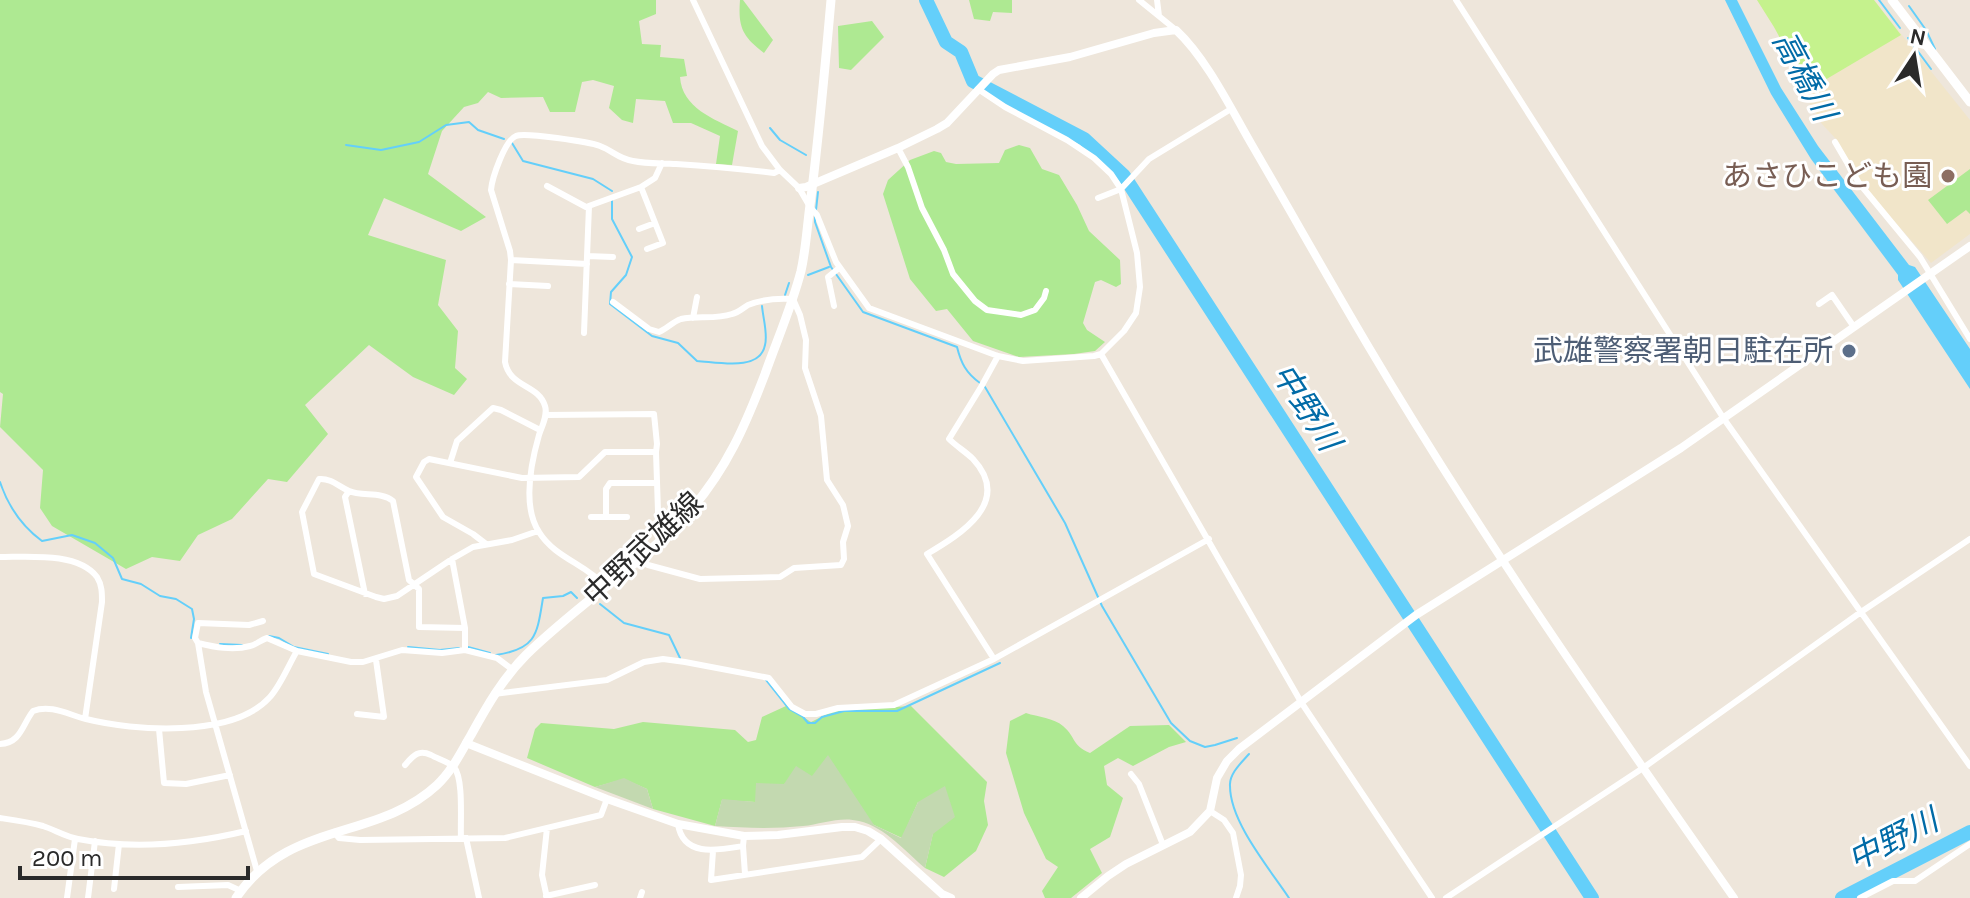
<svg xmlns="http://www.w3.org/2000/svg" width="1970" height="898" viewBox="0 0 1970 898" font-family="Karla,'Noto Sans JP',sans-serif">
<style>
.education{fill:#f1e5c9}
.green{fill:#aee992}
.cemetery{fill:#c3d9b0}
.pitch{fill:#c5f28d}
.water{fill:#64cffa}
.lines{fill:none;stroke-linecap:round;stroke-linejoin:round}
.stream{stroke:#64cffa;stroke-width:2}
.river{stroke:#64cffa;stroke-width:14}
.minor{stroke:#fff;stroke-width:6}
.tertiary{stroke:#fff;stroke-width:8}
.secondary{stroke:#fff;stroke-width:9}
.education-dot{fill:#8d6e63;stroke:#fff;stroke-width:3}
.service-dot{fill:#5c6f8a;stroke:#fff;stroke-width:3}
.labels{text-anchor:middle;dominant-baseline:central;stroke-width:6;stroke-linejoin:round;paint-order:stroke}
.education-label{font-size:30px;fill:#785e54;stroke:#fff;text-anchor:end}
.service-label{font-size:30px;fill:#4e5e75;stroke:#fff;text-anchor:end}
.street-label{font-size:30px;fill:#2a2a2a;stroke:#fff}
.water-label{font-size:32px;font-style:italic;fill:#016ba7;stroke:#fff}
</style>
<rect width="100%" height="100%" fill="#eee6db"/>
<path class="education" d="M1757,0H1874L1970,120V234L1931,263L1860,182L1836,139L1822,124L1809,102L1808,90L1774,27Z"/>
<path class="green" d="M0,0H656V14L639,21L642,44L661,45L660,57L684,59L687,76L680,77C682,108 714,119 738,131L732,165L716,164L720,136L691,123H673L665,101L636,99L633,123L622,120L609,108L614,86L593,80L582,82L575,112H550L543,97L501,98L488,92L478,103L464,107L442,131L428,174L486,217L461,231L384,198L368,235L446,260L438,305L458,331L455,368L467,379L454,395L413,377L369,345L305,405L328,434L287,482L268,479L232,519L198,535L180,561L152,557L126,569L52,526L40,508L43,470L0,427L3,394L0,392Z
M740,0H743L773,40L764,53C742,36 738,27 740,0Z
M969,0H1012V13L993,12L990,21L974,19Z
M872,21L884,37L851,70L839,68L838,26Z
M1019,145L1030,148L1042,169L1059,175L1077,205L1089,231L1120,260L1121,284L1116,287L1101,280L1095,282L1083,323L1087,330L1105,342L1095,351L1074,354L1019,357L973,341L947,309L936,311L910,279L883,194L888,180L910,160L934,151L941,153L946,162L956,164L999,163L1005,150Z
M1970,169V214L1966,210L1947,224L1928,200Z
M786,706L811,722L833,711L911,706L987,782L984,801L988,825L976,851L944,877L925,868L933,833L918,802L902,838L874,825L812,777L784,784L755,802L722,800L715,826L653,809L647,789L624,779L595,787L527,758L535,729L541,723L614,729L643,722L735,730L748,742L756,740L762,717Z
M1026,713C1038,717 1054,718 1063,726C1077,738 1071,745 1090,753L1130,726L1169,725L1186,742L1169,747L1133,766L1118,758L1104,766L1107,785L1123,798L1110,837L1090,849L1102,873L1071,898H1045L1042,891L1058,867L1046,859L1024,813L1006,753L1010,721Z"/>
<path class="cemetery" d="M828,755L874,825L901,838L918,802L945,786L955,817L933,834L925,868C906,852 885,827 859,821C841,816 821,824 803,826C774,829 745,828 715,826L722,799L755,802L756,783L784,784L796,766L812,776Z
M624,778L647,789L653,809L595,787Z"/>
<path class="pitch" d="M1757,0H1874L1901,35L1808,90L1774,27Z"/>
<path class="water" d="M1725,0H1737L1781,88L1818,146L1909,265L1915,267L1970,349V389L1898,280V275L1811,159L1771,94Z"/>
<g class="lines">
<path class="stream" d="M1879,0L1900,28
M1909,6L1926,30L1935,49
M1908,38L1931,69
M770,128L780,140L806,155
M512,143L523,161L593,179L612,191
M346,145L381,150L419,142L446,125L469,122L478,130L504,139
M612,201V219L632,257L626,275L611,292L610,304L652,336L678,343L697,361C717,362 760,372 765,345C768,334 763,318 762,306
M816,210L818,192
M815,217V222L831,267L863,312L957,347C961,363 966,373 980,383
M808,275L829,267
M785,295L789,283
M985,387L1065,523L1102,606L1171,723L1190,741L1205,747L1215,745L1237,738
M0,482C8,506 23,527 42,541L72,535L95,543L113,558L122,579L141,584L160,596L176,599L192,609L194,619L191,638
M600,604L624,623L669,635L680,658
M269,636L279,638L294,647L328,654
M220,644L242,645
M408,647L440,650L459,648
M468,647L490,653
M496,655C537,649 537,634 543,598L563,596L571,592L577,598
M766,680L789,709L803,717L808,723H815L822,717L844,711H897L1000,663
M1249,754C1241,763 1229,774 1230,786C1230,822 1269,868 1289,898"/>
<path class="river" d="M926,0L946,42L961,52L973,81L1084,139L1124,176L1592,898
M1842,898L1970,832"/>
<path class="minor" d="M693,0L762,146L780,170L799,188L810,207L817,215L836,262L869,308L998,356L1023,361L1094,356L1101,354L1124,331L1136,313L1140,287L1137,253L1121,189L1111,174L1094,158L1067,140L1005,107L978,89
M1139,0L1176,30
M1157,0L1159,16
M1456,0L1724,419L1970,766
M1835,142L1859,183L1920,257L1970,339
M898,148L908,167L922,208L944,250L953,274L975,301L987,310L1021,315L1035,310L1044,298L1046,291
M547,186L586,207L641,187
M1098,198L1121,189L1149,159L1231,109
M639,229L655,223
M647,249L663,243L641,187L655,178L662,163
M587,256L613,257
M511,260L587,264
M509,284L548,286
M613,302L649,329L659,332C667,329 672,322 681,319C697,315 715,320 732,314C738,313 743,308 748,305C761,300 779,298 793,299L800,315L806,340L805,368L821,416L827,480L843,505L848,526L843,542L844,559L841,565L794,568L780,577L700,579L648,565L638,560
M1819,304L1832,295L1854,327
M834,306L828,277L839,268
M693,318L697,297
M584,333L589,206
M1101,354L1301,702L1432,898
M546,415L654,414L657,444L656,452
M450,463L457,441L493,408L501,410L540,430
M349,491L345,497L365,594
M591,517H627
M606,517V489L610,483H657
M486,544L473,534L443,517L416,477L424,462L429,459L522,478L579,477L605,452H656L659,541
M0,557C28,557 78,552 97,577C102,585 102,593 102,602L85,719
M452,559L465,628V650
M605,586C586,564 555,558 539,532C522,506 531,463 539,435C542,426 548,415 545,406C538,384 510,388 505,362L511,260L510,251L491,190C492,178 505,140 516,136C524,132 590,142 600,146C613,151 619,159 633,161C647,164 662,163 676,164C709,166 741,169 774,173L780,170
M465,628L419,627V589L409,580L393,501C381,491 362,497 349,491C338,486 331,478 319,479L302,512L314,574L376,597L384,599L397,596L452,559L473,547L512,540L538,531
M198,643C214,647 233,651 250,646C256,645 260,640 267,638L297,651
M994,659L927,554C961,534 1013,502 973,459C966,452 956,446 949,439L981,387L998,356
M494,694L607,680L644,662L663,659L685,662L769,678L792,707L805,714H816L838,708L894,705L994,659L1209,539
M357,714L384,717L376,660
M159,729L164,783L186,784L230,775
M0,744C21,743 22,725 33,711C51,704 69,715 86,719C134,731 232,738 269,698C280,687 289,664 297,651L351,662H363L402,650L442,653L465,650L497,658L513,670
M405,765C413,756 418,749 431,755C438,759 449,762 454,767C464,779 460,823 461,838
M1131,774L1139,784L1163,845
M1210,811L1224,820L1233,833L1241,875L1240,886L1236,898
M0,818C14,820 29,822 43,826C55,830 66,837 78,839C134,850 192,844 246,831
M678,824C683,858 719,850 743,846L744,836
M334,832L339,838L360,840L505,838L601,815L607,799
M466,838L479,898
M743,846L745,874
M713,851L711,880L862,857L881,839
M257,871L206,692L198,643L195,638L198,623L249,625L263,621
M178,887L228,885L241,891
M114,889L119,844
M546,896L595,885
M67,898L75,839
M88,898L95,841
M547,898L542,875L547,828
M640,898L642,892
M1446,898L1643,768L1861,612L1970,539
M1860,898L1893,881H1915L1970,844"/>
<path class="tertiary" d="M799,188L806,187L898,148L937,129L947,123L993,74L999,70L1070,57L1154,33L1176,30C1207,59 1231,109 1252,145C1291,212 1328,278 1367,344C1480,535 1607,717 1734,898
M466,743L607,799L678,824L744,836L778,835L842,827H855L868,831L881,839L942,894L951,898
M1081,898L1108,876L1126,864L1190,832L1210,811L1217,778L1227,761L1239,749L1416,615L1681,448L1970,246"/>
<path class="secondary" d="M1892,0L1970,102
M236,898C288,820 377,841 437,785C452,771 461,752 471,735C487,706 503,678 526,655C578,604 641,565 690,511C727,468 745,426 765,374C777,340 792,306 801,271C806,249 807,227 810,205C819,137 825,68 831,0"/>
</g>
<circle class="education-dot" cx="1948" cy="176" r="8"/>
<circle class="service-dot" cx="1849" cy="351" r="8"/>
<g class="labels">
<g class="education-label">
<text x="1932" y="176">あさひこども園</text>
</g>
<g class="service-label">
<text x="1833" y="351">武雄警察署朝日駐在所</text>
</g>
<g class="street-label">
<text transform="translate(643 549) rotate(-43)">中野武雄線</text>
</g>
<g class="water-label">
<text transform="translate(1804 76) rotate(62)">高橋川</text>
<text transform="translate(1306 407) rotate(57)">中野川</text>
<text transform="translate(1893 840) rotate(-27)">中野川</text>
</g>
</g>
<g transform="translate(1914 56) rotate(12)" stroke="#ffffff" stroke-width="6" paint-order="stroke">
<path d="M0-6L14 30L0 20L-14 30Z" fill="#2a2a2a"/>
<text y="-12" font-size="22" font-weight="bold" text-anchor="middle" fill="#2a2a2a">N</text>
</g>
<path d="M20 866v12h228v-12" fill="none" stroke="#2a2a2a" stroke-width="4"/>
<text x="32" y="866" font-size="24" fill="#2a2a2a" stroke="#ffffff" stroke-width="6" paint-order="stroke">200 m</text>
</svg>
